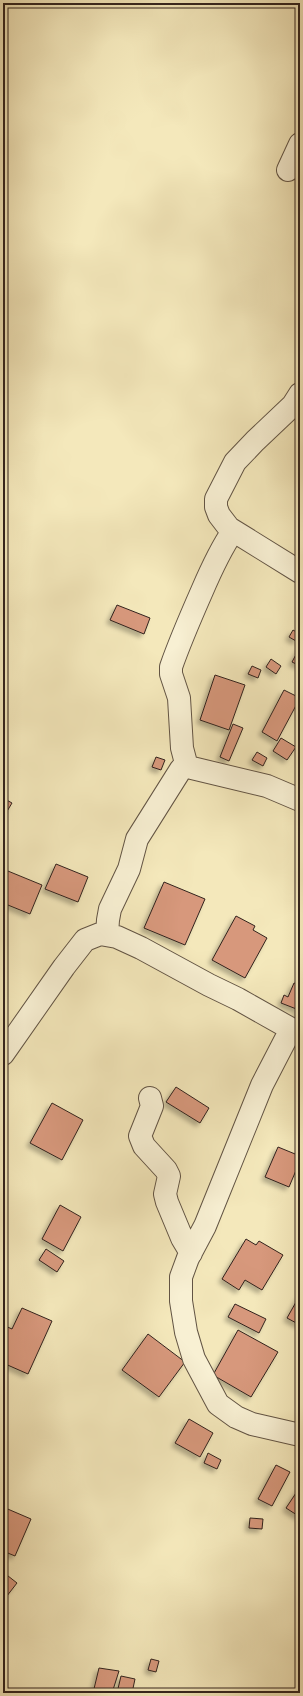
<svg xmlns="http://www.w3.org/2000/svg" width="303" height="1696" viewBox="0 0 303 1696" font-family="'IM FELL Double Pica',serif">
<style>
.building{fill:#d7987c;stroke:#32231d;filter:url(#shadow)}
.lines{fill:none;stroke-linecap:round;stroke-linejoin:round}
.minor-casing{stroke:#625444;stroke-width:24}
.minor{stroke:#f8f0d3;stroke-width:22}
</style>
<defs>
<filter id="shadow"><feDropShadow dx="-3.5" dy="3.5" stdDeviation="2" flood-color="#0004"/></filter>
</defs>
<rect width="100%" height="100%" fill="#f4e8bb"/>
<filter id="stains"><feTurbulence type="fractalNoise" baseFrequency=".005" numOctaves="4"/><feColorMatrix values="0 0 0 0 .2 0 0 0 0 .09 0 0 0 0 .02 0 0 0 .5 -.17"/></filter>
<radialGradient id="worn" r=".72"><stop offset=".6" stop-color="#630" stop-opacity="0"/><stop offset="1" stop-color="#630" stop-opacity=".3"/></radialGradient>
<path class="building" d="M117,605L150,618L144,634L110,620Z
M293,630L300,634L296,641L289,637Z
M300,647V666L292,662Z
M271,659L281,666L276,674L266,667Z
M252,666L261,670L258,678L248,674Z
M215,675L245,685L229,730L200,720Z
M284,690L300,698L277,741L262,732Z
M233,724L243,728L229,761L220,757Z
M281,738L296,747L287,760L273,751Z
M257,752L267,758L263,766L252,760Z
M156,757L165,760L161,770L152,767Z
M3,798L12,803L3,818Z
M56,864L88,877L78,902L45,889Z
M3,869L42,885L30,914L3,903Z
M164,882L205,899L185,945L144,928Z
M236,916L255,926L253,930L267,938L245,978L212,960Z
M300,977V1024L294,1022L299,1010L281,1003L284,995L288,997L294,983L297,984Z
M176,1087L209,1108L200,1123L166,1102Z
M52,1103L83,1120L62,1160L30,1143Z
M278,1147L300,1156V1161L289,1187L265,1177Z
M60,1205L81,1217L63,1251L42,1239Z
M246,1239L256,1245L259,1241L283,1255L262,1290L245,1280L239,1290L222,1279Z
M46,1249L64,1261L57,1272L39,1260Z
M300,1295V1325L287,1318Z
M235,1304L266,1319L259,1333L228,1317Z
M22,1308L52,1321L28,1374L3,1363V1325L12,1329Z
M238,1330L278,1352L251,1397L213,1375Z
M148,1334L185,1362L159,1397L122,1370Z
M189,1419L213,1433L200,1457L175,1443Z
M208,1453L221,1460L217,1469L204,1463Z
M276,1465L290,1472L272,1506L258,1499Z
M300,1487V1517L286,1508Z
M3,1507L31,1519L15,1556L3,1551Z
M250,1518L263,1519L262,1529L249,1528Z
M3,1572L17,1583L3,1601Z
M151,1659L159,1661L156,1672L148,1670Z
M99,1668L119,1671L112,1693H93Z
M121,1676L135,1679L132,1693H117Z"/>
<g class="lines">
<defs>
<path id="minor" d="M288,170L300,144
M300,394L293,405L255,441L235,462L216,499V507L219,515L229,528L300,572
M187,767L182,748L179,698L171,674V667C180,641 191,616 202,591C211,570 220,550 233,531
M107,934L108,920L110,909L129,869L137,839L181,769L187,767L192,768L267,786L300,800
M291,1029L262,1085L205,1226L188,1258L181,1277V1301L186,1332L194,1359L218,1404L236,1417L252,1424L300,1435
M3,1054L64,967L85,940L100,934L117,937L141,948L209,985L238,999L300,1034
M150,1098L152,1106L140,1136L144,1146L166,1170L169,1176L165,1194L167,1202L182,1238L191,1253"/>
</defs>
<use href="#minor" class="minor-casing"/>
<use href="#minor" class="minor"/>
</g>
<rect width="303" height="1696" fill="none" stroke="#f4e8bb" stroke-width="16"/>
<rect x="4" y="4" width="295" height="1688" fill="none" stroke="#32231d" stroke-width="2"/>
<rect x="8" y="8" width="287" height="1680" fill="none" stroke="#32231d"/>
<rect width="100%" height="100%" filter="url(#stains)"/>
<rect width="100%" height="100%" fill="url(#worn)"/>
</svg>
